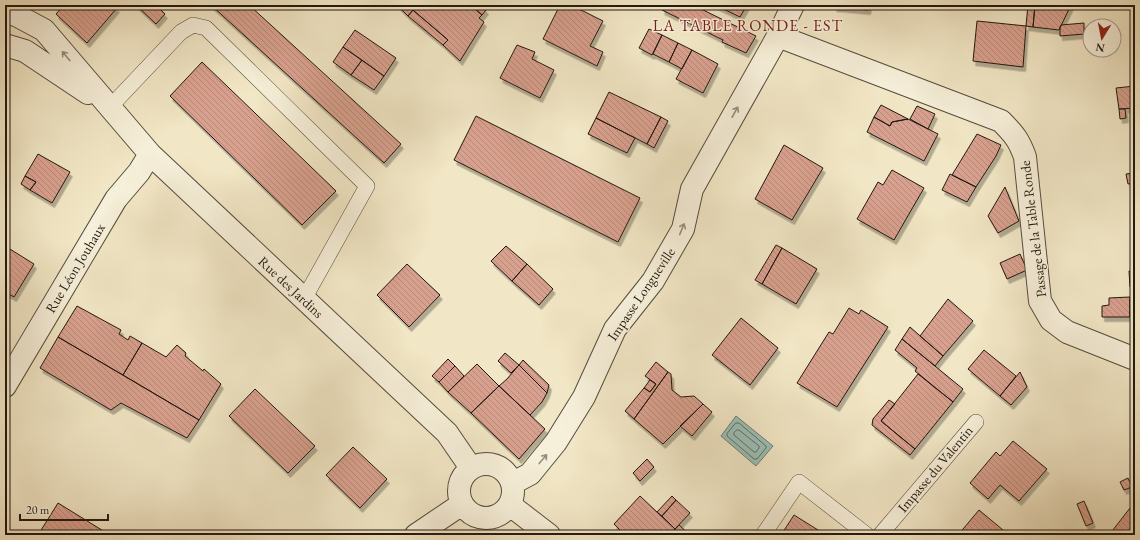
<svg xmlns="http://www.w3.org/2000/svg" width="1140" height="540" viewBox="0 0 1140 540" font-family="'EB Garamond',serif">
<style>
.water{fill:#9bbfb7;stroke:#6b7c74}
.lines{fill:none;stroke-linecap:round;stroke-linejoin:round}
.shore{stroke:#5f6c63;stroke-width:1}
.building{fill:url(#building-back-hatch);stroke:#23180f;filter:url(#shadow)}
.service-casing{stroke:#564c3c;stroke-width:16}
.minor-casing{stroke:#564c3c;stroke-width:24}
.service{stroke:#f6efd9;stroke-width:15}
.minor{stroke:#f6efd9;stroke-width:22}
.oneway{stroke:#978e7e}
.labels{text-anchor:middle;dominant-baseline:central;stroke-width:3;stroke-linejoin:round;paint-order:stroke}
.street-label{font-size:14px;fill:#23180f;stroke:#f6efd9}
.quarter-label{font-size:16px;letter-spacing:1px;fill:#7a1f14;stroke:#f6efd9}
</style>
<defs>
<pattern id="building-back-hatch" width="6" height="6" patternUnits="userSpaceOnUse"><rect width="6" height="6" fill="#d8a08e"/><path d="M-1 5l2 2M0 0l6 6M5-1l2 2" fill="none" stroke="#b98979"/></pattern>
<filter id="shadow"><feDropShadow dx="2.5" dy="4.5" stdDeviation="0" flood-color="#0004"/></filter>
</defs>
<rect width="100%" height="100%" fill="#f1e6c5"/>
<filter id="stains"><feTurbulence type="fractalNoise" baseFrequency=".005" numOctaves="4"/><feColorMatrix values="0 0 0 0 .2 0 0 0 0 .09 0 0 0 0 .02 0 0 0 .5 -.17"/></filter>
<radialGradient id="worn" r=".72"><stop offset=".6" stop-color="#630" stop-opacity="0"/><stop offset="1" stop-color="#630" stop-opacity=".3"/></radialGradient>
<path class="water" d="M736,416L773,446L756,466L721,436Z"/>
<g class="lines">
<path class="shore" d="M736,423H739L766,446V448L757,459H754L727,436V434Z
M737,430H739L759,446V448L756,452H754L734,435V433Z"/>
</g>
<path class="building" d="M64,5H113L117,8L87,43L56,14Z
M136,5H156L165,14L156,24Z
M211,5H249L401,144L384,163Z
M397,5H407L413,10L408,16Z
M407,5H470L482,15L479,18L484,22L460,61L443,45L448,40Z
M470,5H481L486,10L482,15Z
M560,5H571L603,21L590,46L603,52L597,66L543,39Z
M664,5H693L756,36L746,53L722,42L723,40L662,10Z
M715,5H747L740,17Z
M835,5H869L868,10L834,7Z
M1028,5H1035L1033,27L1026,26Z
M1035,5H1071L1059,30L1033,27Z
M413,10L448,40L443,45L408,16Z
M977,21L1026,26L1023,67L973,61Z
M1084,23V34L1060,36V27L1061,25Z
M649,29L662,35L652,55L639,48Z
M355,30L396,58L384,76L343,47Z
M662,35L678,43L669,62L653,54Z
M678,43L692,50L682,69L669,62Z
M517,45L535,52L532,59L554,70L540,98L500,78Z
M343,47L362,60L351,75L333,62Z
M692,50L718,64L703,93L676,79Z
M362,60L384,76L374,90L351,75Z
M202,62L336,191L302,225L170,96Z
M1135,86V108L1119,109L1116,88Z
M609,92L661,117L647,144L596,118Z
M881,105L908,119L892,122L890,126L874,117Z
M917,106L935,114L928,129L910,119Z
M1119,109H1125L1126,118L1120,119Z
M476,116L640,198L618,242L454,160Z
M661,117L668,121L654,148L647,144Z
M874,117L890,126L892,122L908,119L938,134L924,161L867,132Z
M596,118L635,138L627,153L588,134Z
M977,134L1001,145L996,156L976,187L952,175Z
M784,145L823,168L792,220L755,199Z
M38,154L70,172L52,203L30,190L36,182L25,176Z
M892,170L924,188L894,240L857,219L878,182L883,185Z
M1135,173V183L1128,184L1126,174Z
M950,174L976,187L967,202L942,190Z
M25,176L36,182L30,190L21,184Z
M1005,187L1019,221L998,233L988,216Z
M776,245L782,248L762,284L755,280Z
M5,246L34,264L14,297L5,292Z
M506,246L527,264L512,281L491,261Z
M782,248L817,269L796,304L762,284Z
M1020,254L1027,270L1007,279L1000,263Z
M407,264L440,295L409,327L377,295Z
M527,264L553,289L539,305L512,281Z
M1129,271H1135V286L1130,287Z
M1130,297V317H1102V306L1109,305V298Z
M1130,297H1135V307H1130Z
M948,299L973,321L943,356L920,336Z
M77,306L121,330L119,334L128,340L130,336L142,343L123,375L58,337Z
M1130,307H1135V316L1130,317Z
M849,308L859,314L861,310L888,327L837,407L797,383L829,332L833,334Z
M741,318L778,348L750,385L712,355Z
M910,327L943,356L935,366L902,339Z
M58,337L199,420L187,438L121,403L111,410L40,368Z
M902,339L963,389L953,402L915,371L917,368L895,350Z
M142,343L166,357L177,345L186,353L185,356L203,371L204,369L221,384L199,420L123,375Z
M984,350L1016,376L1000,396L968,369Z
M505,353L519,365L511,373L498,361Z
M448,359L455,366L439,382L432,376Z
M523,360L549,385L547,393L519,365Z
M656,362L668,372L634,419L625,411L644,388L650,392L656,384L645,376Z
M477,364L499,386L471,413L448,392Z
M519,365L547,393L542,402L530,415L499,386L507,379Z
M455,366L464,376L448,392L439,382Z
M668,372L671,374L672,390L681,397L694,396L703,404L663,444L634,419Z
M1020,372L1027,387L1011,405L1000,396Z
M918,374L953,402L915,449L881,421Z
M650,380L656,384L650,392L644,388Z
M499,386L545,429L519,459L471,413Z
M255,389L315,446L288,473L229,416Z
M889,400L895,404L881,421L915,449L910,455L872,425L873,419Z
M703,404L712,412L692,436L680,426Z
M1013,441L1047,469L1019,501L1000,485L988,499L970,483L996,452L1000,456Z
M353,447L387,479L360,508L326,475Z
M647,459L654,467L640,481L633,473Z
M1128,478L1132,487L1124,490L1120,482Z
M640,496L675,529L670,535H619L622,532L614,524Z
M672,496L676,500L662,516L657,512Z
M676,500L690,513L675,529L662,516Z
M1084,501L1093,523L1086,526L1077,504Z
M58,503L105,532L103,535H38Z
M1130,508L1135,512V532L1133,535H1109Z
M979,510L1009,535H958Z
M794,515L826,535H781Z
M679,525L690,535H670Z"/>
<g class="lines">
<defs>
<path id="service" d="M110,107L181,32L193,25L206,28L367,186L304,299
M763,535L799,482L867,535
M880,535L976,422"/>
<path id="minor" d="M5,13L16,15L44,30L150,154L447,433L471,468
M778,36L1001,121C1014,134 1019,140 1025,157L1040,301L1051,320L1067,332L1135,359
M5,45L25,51L88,93
M5,386L116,199L139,172L150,154
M459 491a27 27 0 1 1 54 0a27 27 0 1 1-54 0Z
M513,483L530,474L556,442L584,397L615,329L653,281L683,229L692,189L778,36L793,5
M510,505L549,535
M416,535L462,504"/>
</defs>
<use href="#service" class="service-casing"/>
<use href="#minor" class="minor-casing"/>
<use href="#service" class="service"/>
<use href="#minor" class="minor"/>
</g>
<defs><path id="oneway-shaft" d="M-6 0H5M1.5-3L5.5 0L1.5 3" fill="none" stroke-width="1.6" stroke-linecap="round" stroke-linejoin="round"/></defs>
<g class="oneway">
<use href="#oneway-shaft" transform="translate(66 56) rotate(-130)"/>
<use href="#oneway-shaft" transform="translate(735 112) rotate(-61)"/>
<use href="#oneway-shaft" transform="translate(682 229) rotate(-68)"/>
<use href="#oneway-shaft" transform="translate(543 459) rotate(-50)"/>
</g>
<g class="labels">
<g class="street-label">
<text transform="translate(1033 229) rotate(-97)">Passage de la Table Ronde</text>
<text transform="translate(75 268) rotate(-59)">Rue Léon Jouhaux</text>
<text transform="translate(291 287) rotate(43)">Rue des Jardins</text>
<text transform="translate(641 294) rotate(-56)">Impasse Longueville</text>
<text transform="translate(935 469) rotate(-50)">Impasse du Valentin</text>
</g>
<g class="quarter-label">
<text x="748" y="25">LA TABLE RONDE - EST</text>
</g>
</g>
<rect width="1140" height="540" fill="none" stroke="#f1e6c5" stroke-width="20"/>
<rect x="6" y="6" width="1128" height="528" fill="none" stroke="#23180f" stroke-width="2"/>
<rect x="10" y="10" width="1120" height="520" fill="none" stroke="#23180f"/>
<g transform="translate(1102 38) rotate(190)"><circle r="19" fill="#f6efd9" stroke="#a29988"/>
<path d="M0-3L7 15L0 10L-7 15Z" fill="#8f2418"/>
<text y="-6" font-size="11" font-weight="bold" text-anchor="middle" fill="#23180f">N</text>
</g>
<path d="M20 514v6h88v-6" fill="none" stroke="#23180f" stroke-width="2"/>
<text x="26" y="514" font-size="12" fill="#23180f" stroke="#f6efd9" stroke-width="3" paint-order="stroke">20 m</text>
<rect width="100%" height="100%" filter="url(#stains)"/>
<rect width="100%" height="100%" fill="url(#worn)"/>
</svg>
